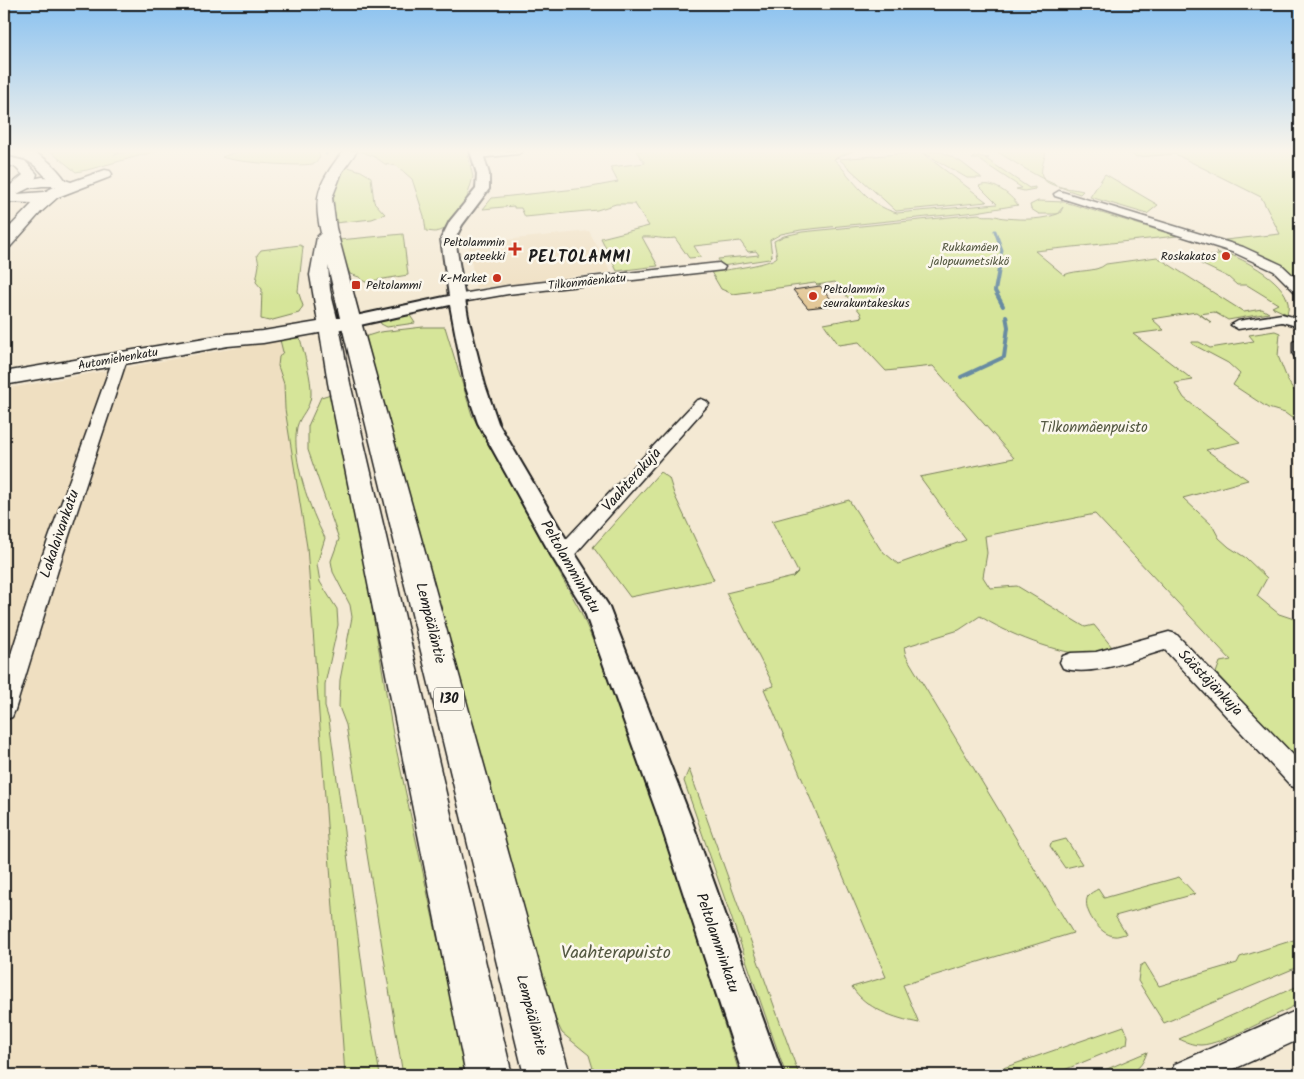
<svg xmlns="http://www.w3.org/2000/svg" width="1304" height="1079" viewBox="0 0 1304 1079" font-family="Kalam,sans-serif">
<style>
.built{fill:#efdfc1}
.green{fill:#d6e599;stroke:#79805a}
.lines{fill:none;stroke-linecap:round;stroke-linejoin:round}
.stream-far1{stroke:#688ba2;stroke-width:3}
.stream{stroke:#688ba2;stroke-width:4}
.building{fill:#e3c898;stroke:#1c1c1c}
.minor-casing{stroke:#1c1c1c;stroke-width:3}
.tertiary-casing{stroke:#1c1c1c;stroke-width:4}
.secondary-casing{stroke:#1c1c1c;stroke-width:3}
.primary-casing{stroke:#1c1c1c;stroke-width:3}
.motorway-casing{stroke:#1c1c1c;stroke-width:3}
.minor{fill:#fbf7ec;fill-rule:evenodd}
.tertiary{fill:#fbf7ec;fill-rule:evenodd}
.secondary{fill:#fbf7ec;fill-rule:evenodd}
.primary{fill:#fbf7ec;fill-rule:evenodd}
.motorway{fill:#fbf7ec;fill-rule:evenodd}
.poi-dot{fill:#c8321e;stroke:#fbf7ec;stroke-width:2}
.labels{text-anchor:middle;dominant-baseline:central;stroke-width:5;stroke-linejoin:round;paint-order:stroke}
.far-poi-label{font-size:12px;fill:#1c1c1c;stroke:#fbf7ec;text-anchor:end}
.far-park-label{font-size:12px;fill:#545842;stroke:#fbf7ec}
.far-street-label{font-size:12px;fill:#1c1c1c;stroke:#fbf7ec}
.shield{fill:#fbf7ec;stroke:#5f5e5a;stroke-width:1}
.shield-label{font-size:14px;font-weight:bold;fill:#1c1c1c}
.park-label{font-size:15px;fill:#545842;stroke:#fbf7ec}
.street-label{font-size:15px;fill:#1c1c1c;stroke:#fbf7ec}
.far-district-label{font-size:16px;font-weight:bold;letter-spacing:1px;fill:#1c1c1c;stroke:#fbf7ec}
.near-park-label{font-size:18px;fill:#545842;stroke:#fbf7ec}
</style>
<rect width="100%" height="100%" fill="#f4e9d3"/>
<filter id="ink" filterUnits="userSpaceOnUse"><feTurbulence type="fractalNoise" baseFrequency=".02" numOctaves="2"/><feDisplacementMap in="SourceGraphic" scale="10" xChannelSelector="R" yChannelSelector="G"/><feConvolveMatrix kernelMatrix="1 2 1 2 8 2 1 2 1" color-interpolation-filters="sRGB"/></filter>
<g filter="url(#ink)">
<path class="built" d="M589,231L611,272L476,288L468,244Z
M280,340L283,353L278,366L284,384L285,409L307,547L345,1075H4V389Z"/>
<path class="green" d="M50,151H121L114,155L129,151H157L87,170L76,172Z
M238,151H318L320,157L316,163C306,168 233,162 222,157Z
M360,151H467L473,177L466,201L446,229L435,232L426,231L424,216L412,179L397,166L385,164L375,157Z
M636,151H853L834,159C855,181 867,205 897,213L997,204L979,186C992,180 1010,194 1018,205L976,212L801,230L781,234L770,240L772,256L769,259L722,266L718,259L759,255L756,251L748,252L740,241L694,246L701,257L689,258L675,238C663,240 654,236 642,237L658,266L617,271L601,238L649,226L635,204H616L597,210L525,217L521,208H514V206L483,209L492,198L586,188L618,182L610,167L645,163Z
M924,151L942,152L961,162L982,178H967L924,153Z
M996,151H1046C1045,158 1040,169 1042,176C1046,188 1072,188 1083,191L1080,194C1049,185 1024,168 996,151Z
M1124,151H1300V279L1265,258L1225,240L1280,234L1261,197L1175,154L1137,157Z
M921,152L987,202L896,211L839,159Z
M975,156L989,158H985L1029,188L1035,187V189L1024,191L1016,189L1022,188L978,159H972Z
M345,166L361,171L371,177L374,202L385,214L372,219L335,223L333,188Z
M1105,174L1158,205L1147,214L1090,197Z
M1038,201L1065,202L1177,236L1035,251L1064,275C1077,269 1096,273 1106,264L1157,257L1244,312L1262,309L1269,313L1228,320L1214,312L1200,314L1212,323L1196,312L1152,319L1164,330L1133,334L1193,380L1175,383L1184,398L1240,442L1206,450L1248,480L1183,498L1212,525L1219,538L1229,547L1246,558L1267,578L1257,596L1279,614L1300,621V764L1216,673L1220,662L1231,660L1095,514L985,536L987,553L983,577L990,588L1017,586L1085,627L1094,625L1112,647C1106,649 1097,654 1090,654C1062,656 1003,632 980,616L959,630L904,647L906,656L1073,933L903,985L919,1023C894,1018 866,1009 852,987L886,977L764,689L774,686L726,593L793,577L798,572L772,521L849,500L881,550L898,564L966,540L920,477L1014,458L933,366L886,371L859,342L839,345L824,324L862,317L860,312L835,282L817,285L815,283L733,294L721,289L711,272C724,270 769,265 777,257L774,241L784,236L802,232L979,214C984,217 988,215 994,216C998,216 1001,218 1005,218C1024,220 1043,220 1060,213L1063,207L1057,214H1039L1031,209L1030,205Z
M403,234L408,275L365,282L359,277L350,274L345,263L339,240Z
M300,245L303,247L298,291L303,306L299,313L269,321L261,319L262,289L256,282L259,265L257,255L261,250Z
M1216,252L1220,253L1222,259L1231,260L1229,254C1249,262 1297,287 1287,314L1272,307L1278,304L1247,285H1237L1228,277L1201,264L1203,257L1219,255Z
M409,314L415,323L387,327L381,324L380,321Z
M423,327H445L472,415L581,612L639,751L740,1075H595L589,1055L562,1033L538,982L364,337L380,332Z
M1275,331L1280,333L1278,356L1288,381L1300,400V424L1285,413L1268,408L1233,385L1240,374L1228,363L1192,344V342H1199L1210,348L1254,341L1249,335Z
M297,337L300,338C304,354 312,379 311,395C310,409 300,415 297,427C291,459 310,510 325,538L317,564L320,582L337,609L338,625L325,684V707L329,720L366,995L380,1075H345L307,547L285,409L284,384L278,366L279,357L283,352L280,340Z
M331,394L363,554L393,734L467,1075H403L346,725L339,707L340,680L352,617L350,605L333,572L331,561L339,539L308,450V426L321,397Z
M660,472L669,478L674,494L714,580L630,597L593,547Z
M689,769L799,1075H786L684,781Z
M1066,839L1082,864L1065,868L1050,846L1051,843Z
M1179,877L1195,894L1115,916L1126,934C1123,934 1117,937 1114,936C1100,935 1081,909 1088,896C1090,893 1095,891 1098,889L1104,898Z
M1300,938V966L1164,1023L1138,981L1140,966L1145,963L1159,986L1237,963L1240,957Z
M1300,985V1003C1279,1013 1221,1045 1201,1045C1192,1045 1186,1042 1179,1039Z
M1124,1026L1128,1036L1127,1044L1052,1075H983Z
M1147,1052C1139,1079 1119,1075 1093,1075Z"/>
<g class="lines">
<path class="stream-far1" d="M326,154L328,151
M995,231L1002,250L1000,259"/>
<path class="stream" d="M1001,258L995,291L1003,306
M961,377L1004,357L1008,327L1006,316"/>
</g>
<path class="building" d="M820,286L836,305L808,308L793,290Z"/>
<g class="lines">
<defs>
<path id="minor" d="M488,151H523L518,154L477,158L472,155L477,152Z
M1059,191L1243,247L1282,265L1300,282V293L1295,292L1274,271L1235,253L1055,196L1054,194Z
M719,263L725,267L723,270L508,294L456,303L450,299L456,295L508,286Z
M1282,314L1300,319V327L1282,322L1238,329L1231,325L1238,321Z
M1300,338V358L1295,357L1293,354V342Z
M120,355L125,356L127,359L61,560L15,710L12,717L4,720V676L41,560L113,359L115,356Z
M701,399L706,401L709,404L706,407L570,560L563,562L556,560L553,555L556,550L696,401Z
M1169,632L1176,634L1300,762V789L1291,786L1165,650C1136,658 1092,678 1063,668L1060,662L1063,656L1071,653L1096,652Z
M1300,1009V1039L1221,1075H1170L1175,1064Z"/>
<path id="tertiary" d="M470,151H482L489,174V189L462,225L455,239L468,317L485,385L498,423L572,549L608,605L690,816L783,1075H743L658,816L583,607L551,555L478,423L465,385L450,305L351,327L345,326L342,322L345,318L351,317L449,296L441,239L450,221L476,189L477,174Z"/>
<path id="secondary" d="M343,151H357L342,172L332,198L336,228L361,322L358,326L263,343L228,346L4,385V372L228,334L263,331L318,322L310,275L317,237L321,233C312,194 320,182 343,151ZM328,266L340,318H337L330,290Z
M105,170L110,171L112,174L110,177L58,197L41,212L10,247L4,248V233L33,203L4,202V189L18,182L42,177L59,178L71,182ZM42,186H56L44,192L17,194L29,188Z"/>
<path id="primary" d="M351,316L358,318L361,322L570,1075H524L341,322L344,318Z
M329,320L336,322L339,326L350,383L512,1075H466L328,383L319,326L322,322Z"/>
<path id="motorway" d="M4,151C12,151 21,150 28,151C43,154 58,169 66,181L64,184C50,188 43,170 31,163C23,157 14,157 4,154Z
M4,156L25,161L37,174C35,185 21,194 10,191L7,188L23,175L15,167L4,164Z"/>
</defs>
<use href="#minor" class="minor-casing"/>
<use href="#tertiary" class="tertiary-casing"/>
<use href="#secondary" class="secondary-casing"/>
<use href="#primary" class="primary-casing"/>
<use href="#motorway" class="motorway-casing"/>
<use href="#minor" class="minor"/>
<use href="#tertiary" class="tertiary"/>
<use href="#secondary" class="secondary"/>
<use href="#primary" class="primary"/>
<use href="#motorway" class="motorway"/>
</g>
</g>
<linearGradient id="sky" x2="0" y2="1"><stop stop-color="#89c1f0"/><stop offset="0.5" stop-color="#faf5eb"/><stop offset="1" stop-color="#faf5eb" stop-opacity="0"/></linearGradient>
<rect width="1304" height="302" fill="url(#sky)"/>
<g class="poi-dot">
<path d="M512.5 241.5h5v5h5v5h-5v5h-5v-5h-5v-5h5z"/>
<circle cx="1226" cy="256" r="5"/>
<circle cx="497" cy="278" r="5"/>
<rect x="351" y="280" width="10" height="10" rx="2.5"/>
<circle cx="813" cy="296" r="5"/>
</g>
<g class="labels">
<g class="far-poi-label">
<text x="505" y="242">Peltolammin<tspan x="505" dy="14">apteekki</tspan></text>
<text x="1216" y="256">Roskakatos</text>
<text x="487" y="278">K-Market</text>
<text x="366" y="285" text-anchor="start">Peltolammi</text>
<text x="823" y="289" text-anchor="start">Peltolammin<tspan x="823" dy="14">seurakuntakeskus</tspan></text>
</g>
<g class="far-park-label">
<text x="970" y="247">Rukkamäen<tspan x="970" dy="14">jalopuumetsikkö</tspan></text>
</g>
<g class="far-street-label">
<text transform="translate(587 282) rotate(-6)">Tilkonmäenkatu</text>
<text transform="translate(118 359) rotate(-10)">Automiehenkatu</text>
</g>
<rect class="shield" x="434" y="687.5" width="30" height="23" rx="4"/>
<g class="shield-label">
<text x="449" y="699">130</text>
</g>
<g class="park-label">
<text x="1094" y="428">Tilkonmäenpuisto</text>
</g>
<g class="street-label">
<text transform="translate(632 480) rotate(-48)">Vaahterakuja</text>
<text transform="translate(60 534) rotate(-71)">Lakalaivankatu</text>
<text transform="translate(570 567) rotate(60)">Peltolamminkatu</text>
<text transform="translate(430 623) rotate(76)">Lempääläntie</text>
<text transform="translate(1210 683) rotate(46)">Säästäjänkuja</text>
<text transform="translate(717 943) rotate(71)">Peltolamminkatu</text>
<text transform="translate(531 1015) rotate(75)">Lempääläntie</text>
</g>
<g class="far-district-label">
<text x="580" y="257">PELTOLAMMI</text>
</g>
<g class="near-park-label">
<text x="616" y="953">Vaahterapuisto</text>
</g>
</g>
<rect width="1304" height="1079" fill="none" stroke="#fbf7ec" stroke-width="20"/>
<rect x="10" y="10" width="1284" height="1059" fill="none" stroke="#1c1c1c" stroke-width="2" filter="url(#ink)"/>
</svg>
